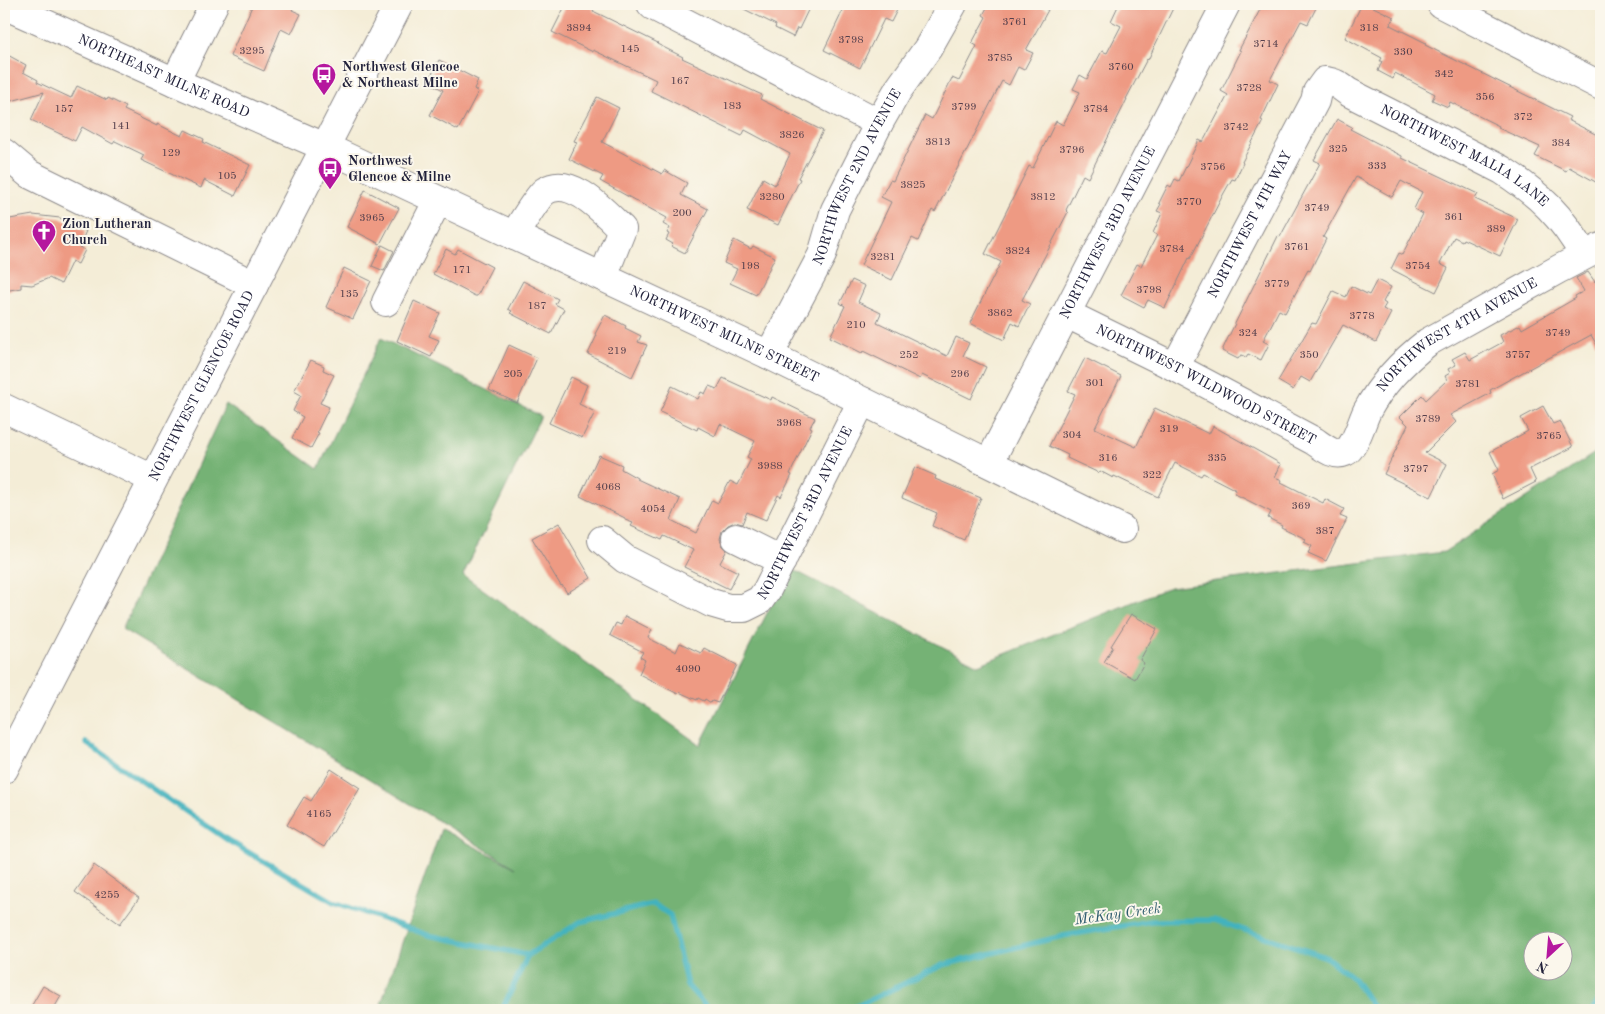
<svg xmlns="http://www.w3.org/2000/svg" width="1605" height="1014" viewBox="0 0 1605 1014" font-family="'Old Standard TT',serif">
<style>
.forest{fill:#74b274;stroke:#4b6a58;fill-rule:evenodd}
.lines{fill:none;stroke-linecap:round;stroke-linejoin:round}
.stream{stroke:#43b2be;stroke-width:5.5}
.building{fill:#ee9a83}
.minor-casing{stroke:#8b8889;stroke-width:30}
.major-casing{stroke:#8b8889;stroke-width:30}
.minor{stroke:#fff;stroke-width:28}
.major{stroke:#fff;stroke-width:28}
.labels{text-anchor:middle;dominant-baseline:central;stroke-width:4;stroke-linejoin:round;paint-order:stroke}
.number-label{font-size:11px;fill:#55404d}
.poi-label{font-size:14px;font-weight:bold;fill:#22223b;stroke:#fbf7ec;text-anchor:start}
.street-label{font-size:14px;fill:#22223b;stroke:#fbf7ec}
.water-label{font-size:15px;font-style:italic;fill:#2f5c6f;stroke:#fbf7ec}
</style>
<rect width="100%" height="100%" fill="#fbf7ec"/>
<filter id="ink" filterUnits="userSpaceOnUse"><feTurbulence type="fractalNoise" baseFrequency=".02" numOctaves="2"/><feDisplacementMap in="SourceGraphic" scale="10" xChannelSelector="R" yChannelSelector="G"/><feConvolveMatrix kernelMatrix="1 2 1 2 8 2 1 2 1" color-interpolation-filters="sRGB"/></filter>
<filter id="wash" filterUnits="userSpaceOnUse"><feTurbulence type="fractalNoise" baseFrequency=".0096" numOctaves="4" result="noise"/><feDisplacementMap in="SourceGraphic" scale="20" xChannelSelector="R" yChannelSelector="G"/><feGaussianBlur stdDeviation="1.12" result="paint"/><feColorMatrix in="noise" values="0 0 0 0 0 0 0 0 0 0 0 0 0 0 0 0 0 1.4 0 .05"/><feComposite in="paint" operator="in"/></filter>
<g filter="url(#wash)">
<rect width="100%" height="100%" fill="#f4edd7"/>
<path class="forest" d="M381,338L541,416L463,575L700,745L790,568L978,665L1170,587L1444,552L1601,449V1010H379L441,829L516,868L122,629L226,404L318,469ZM1532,942H1562V972H1532Z"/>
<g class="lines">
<path class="stream" d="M86,743L229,841L334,902L428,935L528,955
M502,1010L528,955L580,922L653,904L670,915L687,985L709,1010
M849,1010L943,965L1063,936L1151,921L1214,920L1326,957L1354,979L1375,1010
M1593,1010L1601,997"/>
</g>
<g id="blocks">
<path class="building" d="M253,4H295L292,10L301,14L291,34L281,29L264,71L230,56Z
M566,4H583L594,9L593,11L658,43L657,44L683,57L682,58L762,95L760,99L823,131L798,178L800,179L778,225L747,210L763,178L775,185L790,154L745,130L742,136L651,91L656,80L593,50V52L552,32Z
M734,4H811L799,29L797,28L793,37L775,28L776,25Z
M846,4H900L891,22L884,19L860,68L824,50Z
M989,4H1036L1048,10L1026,50L1033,53L1024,70L1018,67L1009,85L1002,81L935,212L932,210L918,241L912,238L892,280L861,265L891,202L881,197L890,180L893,181L925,115L932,119L952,78L959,81L977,46L972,43L986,17L983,15Z
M1119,4H1175L1148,60L1147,59L1126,99H1127L1088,178L1083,175L1066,210L1068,212L1022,300L1030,304L1019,326L1012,322L1004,340L970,323L1001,262L985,254L1029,166L1033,168L1056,121L1063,125L1080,92L1073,89L1080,75L1087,79L1102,51L1107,53L1121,26L1111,21Z
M1263,4H1318L1308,24L1301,21L1270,80L1278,84L1261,120L1263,121L1242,162L1243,163L1235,180L1232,179L1224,193L1190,259L1189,258L1165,308L1148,300L1144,307L1121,295L1137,264L1141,266L1157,235L1153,233L1162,213L1157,211L1161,204L1159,203L1168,185L1171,187L1175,179L1179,181L1199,140L1203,142L1228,95L1221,91L1241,51L1239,50Z
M1362,4H1367L1394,17L1390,25L1426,43L1425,45L1570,117L1568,120L1601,137V185L1569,167L1566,171L1535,156L1540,147L1498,128L1499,126L1450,102L1448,107L1432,100L1435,94L1395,73L1393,79L1378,71L1382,61H1380L1382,58L1345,38Z
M4,53L26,65L23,72L38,80L37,82L71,98L77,86L107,100L108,98L126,107L124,110L157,126V124L182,136L185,130L204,139L203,142L250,165L235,196L204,180L201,188L141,160L144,155L115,141L113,144L82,127L75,141L31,120L44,92L4,103Z
M439,60L478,80L474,89L478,92L458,130L430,115L443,90L428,82Z
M597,97L619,108L602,142L662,174L664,170L687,183L681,195L708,209L685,253L671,246L673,244L666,240L669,234L667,233L670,228L663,224L667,218L600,181L603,176L569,159L577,142L574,141Z
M1337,119L1352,127L1350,129L1402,156V158L1478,194L1475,199L1518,219L1500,256L1463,239L1462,241L1454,237L1440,264L1448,268L1436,292L1391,269L1399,253L1402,255L1423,214L1414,209L1422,192L1401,181L1392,197L1356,177L1323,237L1326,239L1310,271L1308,270L1285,313L1279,310L1263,341L1269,344L1261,360L1248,354L1246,357L1241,355L1238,359L1222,351L1226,342L1278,236L1280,237L1320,163L1314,160Z
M365,190L399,208L380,244L347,227Z
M33,215L60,218L86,231L79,247L85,250L78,264L72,261L61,284L49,278L32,285L21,284V288L4,291V220Z
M734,240L751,249L753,246L775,257L756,295L730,283L737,269L724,263Z
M382,245L394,251L384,271L372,266Z
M446,249L455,254L458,249L492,267L477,296H475L433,274Z
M344,268L371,281L353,319L326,307Z
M1588,272L1595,282L1601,278V352L1591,335L1490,390L1491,393L1450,415L1456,422L1425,453L1447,464L1431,497L1384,474L1408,425L1400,417L1422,395L1426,400L1447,380L1445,376L1450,373L1448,369L1456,365L1452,359L1465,352L1470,360L1503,342L1500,335L1520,325L1522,329L1576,298L1575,296L1584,291L1576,278Z
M852,280L865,286L858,302L881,313L877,322L947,356L956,337L969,343L963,356L986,367L971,399L922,375L920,379L863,351L862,353L830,337L845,306L840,303Z
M1377,280L1391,287L1383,302L1386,304L1383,309L1391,313L1376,342L1343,325L1310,382L1301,377L1293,390L1278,381L1312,323L1316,324L1333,291L1346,297L1351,286L1369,295Z
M523,281L558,299L555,304L564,309L551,334L510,313L512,311L508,309Z
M414,301L440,313L429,336L439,340L431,357L397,341Z
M605,315L626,326L625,328L641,336L638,342L647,345L632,377L588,354L597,335L595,334Z
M509,345L537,358L517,403L489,390Z
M1085,358L1121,376L1095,428L1136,447L1155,408L1209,434L1213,426L1281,464L1275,477L1282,480L1281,482L1323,503L1325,499L1344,509L1340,516L1347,519L1326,561L1308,553L1312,546L1304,542L1306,539L1281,527L1282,525L1268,518L1271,512L1235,494L1236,490L1203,473L1201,476L1175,463L1158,497L1114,476L1113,478L1100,471L1099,473L1067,458L1068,455L1049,446L1075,394L1068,391Z
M311,360L324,366L323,370L334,375L320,403L329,407L317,432L319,433L311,448L292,438L303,417L293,411L301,395L294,391Z
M571,377L587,385L579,404L595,412L582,438L549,423Z
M723,378L771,400L772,397L815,418L810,427L812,428L790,474L792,475L781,497L778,495L766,520L747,512L742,524L735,522L728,525L722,531L720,539L723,546L727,550L720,563L738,572L729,589L684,567L693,550L664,536L662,540L631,526L633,523L625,520V518L580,496L599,455L622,465L621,469L637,478V479L680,499L671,520L696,533L712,500L718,503L730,481L738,485L751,459L747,457L755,441L720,424L715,436L698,427L697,430L660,412L672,386L698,399L701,392L705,394L709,386L717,389Z
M1543,406L1553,424L1560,421L1573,447L1530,469L1536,482L1503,499L1492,474L1499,470L1490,452L1528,431L1521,418Z
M915,467L936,476L935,479L981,498L964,540L932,526L937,513L902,498Z
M559,523L591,578L567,593L562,585L561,586L532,538Z
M1131,614L1157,629L1140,660L1144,663L1135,679L1104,662L1113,647L1111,646Z
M625,616L652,630L648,638L676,652L680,643L701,653L704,648L737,665L718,703L712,701L711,703L705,699L704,701L698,698L697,700L679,692L678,694L639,674L645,660L640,657L643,652L610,635L616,623L621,625Z
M331,769L360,788L324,847L287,825L304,797L311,801Z
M94,865L139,898L120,924L75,892Z
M43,986L61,996L53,1010H29Z"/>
</g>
</g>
<g filter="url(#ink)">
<use href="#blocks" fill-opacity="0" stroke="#8b8889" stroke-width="1"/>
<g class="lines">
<defs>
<g id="minor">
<path d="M651,4L653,6L879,123"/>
<path d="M1441,4L1601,86"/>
<path id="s1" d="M4,5L175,82L325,147L769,355L1122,529"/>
<path d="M175,82L214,4"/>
<path d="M4,153L29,174L254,285"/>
<path d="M514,236C519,227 538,196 545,191C571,174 605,213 622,229L603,277"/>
<path d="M386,302L438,200"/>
<path id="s2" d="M1067,314L1175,367L1314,441C1323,447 1334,457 1345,452C1355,448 1362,421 1367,411C1382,383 1402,362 1428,342L1559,269L1601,247"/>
<path id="s3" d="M769,355L822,255L835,210L879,123L898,90L928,48L953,4"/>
<path id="s4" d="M1175,367L1315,101L1317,92L1325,81C1335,82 1340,86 1348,92L1502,170C1540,195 1562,216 1584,255"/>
<path id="s5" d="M989,463L1226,4"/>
<path d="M736,538L782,561"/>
<path id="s6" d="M602,540L625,559L711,603L728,608H744L760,600L767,590L862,401"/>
</g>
<g id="major">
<path d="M4,408L153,479"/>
<path id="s7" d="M4,769L399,4"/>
</g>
</defs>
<use href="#minor" class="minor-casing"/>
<use href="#major" class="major-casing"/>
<use href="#minor" class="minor"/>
<use href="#major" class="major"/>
</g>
</g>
<defs>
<symbol id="bus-pin" viewBox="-11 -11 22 30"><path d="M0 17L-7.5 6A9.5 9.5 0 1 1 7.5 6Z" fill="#b5179e" stroke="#fbf7ec"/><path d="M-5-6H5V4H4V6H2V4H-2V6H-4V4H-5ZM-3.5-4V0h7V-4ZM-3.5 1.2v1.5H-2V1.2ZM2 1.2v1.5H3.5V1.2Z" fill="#fff"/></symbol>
<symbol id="church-pin" viewBox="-11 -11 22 30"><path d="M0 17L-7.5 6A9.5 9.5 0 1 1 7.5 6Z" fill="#b5179e" stroke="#fbf7ec"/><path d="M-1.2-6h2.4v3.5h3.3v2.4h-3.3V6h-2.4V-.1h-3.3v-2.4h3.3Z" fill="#fff"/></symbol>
</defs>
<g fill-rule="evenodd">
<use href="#bus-pin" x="310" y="61" width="28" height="38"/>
<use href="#bus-pin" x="316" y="155" width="28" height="38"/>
<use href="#church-pin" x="30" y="218" width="28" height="38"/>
</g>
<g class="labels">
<g class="number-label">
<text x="1015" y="22">3761</text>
<text x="579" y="28">3894</text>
<text x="1369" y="28">318</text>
<text x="851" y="40">3798</text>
<text x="1266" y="44">3714</text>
<text x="630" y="49">145</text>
<text x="252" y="51">3295</text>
<text x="1403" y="52">330</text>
<text x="1000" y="58">3785</text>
<text x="1121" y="67">3760</text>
<text x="1444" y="74">342</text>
<text x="680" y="81">167</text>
<text x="1249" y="88">3728</text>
<text x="1485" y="97">356</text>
<text x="732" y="106">183</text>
<text x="964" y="107">3799</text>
<text x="64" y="109">157</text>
<text x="1096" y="109">3784</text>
<text x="1523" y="117">372</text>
<text x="121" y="126">141</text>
<text x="1236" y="127">3742</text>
<text x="792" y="135">3826</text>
<text x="938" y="142">3813</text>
<text x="1561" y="143">384</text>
<text x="1338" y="149">325</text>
<text x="1072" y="150">3796</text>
<text x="171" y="153">129</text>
<text x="1377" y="166">333</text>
<text x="1213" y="167">3756</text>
<text x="227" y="176">105</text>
<text x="913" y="185">3825</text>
<text x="772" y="197">3280</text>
<text x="1043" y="197">3812</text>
<text x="1189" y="202">3770</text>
<text x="1317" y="208">3749</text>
<text x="682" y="213">200</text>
<text x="1454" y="217">361</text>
<text x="372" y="218">3965</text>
<text x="1496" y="229">389</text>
<text x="1297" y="247">3761</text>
<text x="1172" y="249">3784</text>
<text x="1018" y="251">3824</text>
<text x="883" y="257">3281</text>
<text x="750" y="266">198</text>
<text x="1418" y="266">3754</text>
<text x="462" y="270">171</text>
<text x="1277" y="284">3779</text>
<text x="1149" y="290">3798</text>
<text x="349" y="294">135</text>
<text x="537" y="306">187</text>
<text x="1000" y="313">3862</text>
<text x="1362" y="316">3778</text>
<text x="856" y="325">210</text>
<text x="1248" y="333">324</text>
<text x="1558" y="333">3749</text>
<text x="617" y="351">219</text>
<text x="909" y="355">252</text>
<text x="1309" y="355">350</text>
<text x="1518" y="355">3757</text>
<text x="513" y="374">205</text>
<text x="960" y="374">296</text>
<text x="1095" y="383">301</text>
<text x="1468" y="384">3781</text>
<text x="1428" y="419">3789</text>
<text x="789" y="423">3968</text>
<text x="1169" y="429">319</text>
<text x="1072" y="435">304</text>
<text x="1549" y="436">3765</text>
<text x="1108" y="458">316</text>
<text x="1217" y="458">335</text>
<text x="770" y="466">3988</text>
<text x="1416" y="469">3797</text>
<text x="1152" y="475">322</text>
<text x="608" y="487">4068</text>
<text x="1301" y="506">369</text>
<text x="653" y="509">4054</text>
<text x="1325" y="531">387</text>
<text x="688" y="669">4090</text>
<text x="319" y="814">4165</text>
<text x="107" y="895">4255</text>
</g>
<g class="poi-label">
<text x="342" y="67">Northwest Glencoe<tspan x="342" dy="16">&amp; Northeast Milne</tspan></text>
<text x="348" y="161">Northwest<tspan x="348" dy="16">Glencoe &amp; Milne</tspan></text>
<text x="62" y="224">Zion Lutheran<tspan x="62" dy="16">Church</tspan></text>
</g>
<g class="street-label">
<text stroke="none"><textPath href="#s1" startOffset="175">NORTHEAST MILNE ROAD</textPath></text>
<text stroke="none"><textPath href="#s4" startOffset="482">NORTHWEST MALIA LANE</textPath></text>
<text stroke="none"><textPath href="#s3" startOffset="199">NORTHWEST 2ND AVENUE</textPath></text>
<text stroke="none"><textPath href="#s4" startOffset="161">NORTHWEST 4TH WAY</textPath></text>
<text stroke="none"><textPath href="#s5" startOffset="259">NORTHWEST 3RD AVENUE</textPath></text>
<text stroke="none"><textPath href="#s1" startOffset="792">NORTHWEST MILNE STREET</textPath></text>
<text stroke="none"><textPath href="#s2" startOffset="480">NORTHWEST 4TH AVENUE</textPath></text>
<text stroke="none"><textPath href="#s2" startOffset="156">NORTHWEST WILDWOOD STREET</textPath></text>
<text stroke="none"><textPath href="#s7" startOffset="431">NORTHWEST GLENCOE ROAD</textPath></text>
<text stroke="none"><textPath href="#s6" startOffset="276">NORTHWEST 3RD AVENUE</textPath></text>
</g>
<g class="water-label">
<text transform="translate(1118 915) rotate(-8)">McKay Creek</text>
</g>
</g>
<rect width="1605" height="1014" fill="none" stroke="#fbf7ec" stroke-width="20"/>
<g transform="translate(1548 956) rotate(206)"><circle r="24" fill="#fbf7ec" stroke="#a4a2a5"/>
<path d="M0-4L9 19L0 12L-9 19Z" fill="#b5179e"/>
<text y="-8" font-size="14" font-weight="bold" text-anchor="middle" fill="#22223b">N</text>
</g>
</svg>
